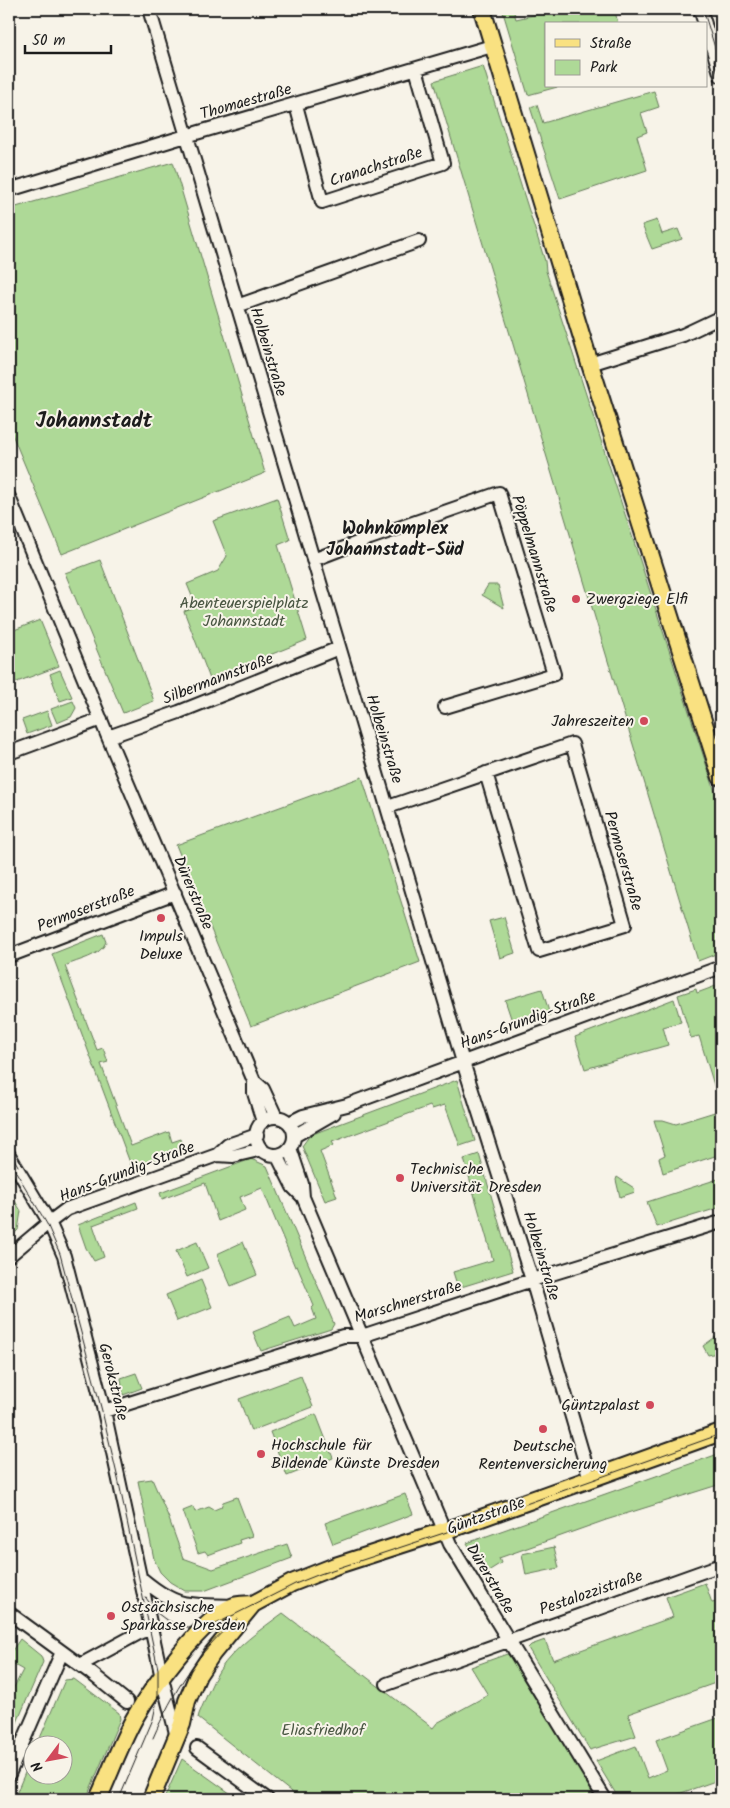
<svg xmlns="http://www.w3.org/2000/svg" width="730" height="1808" viewBox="0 0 730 1808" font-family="Kalam,sans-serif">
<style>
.green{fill:#aed997;stroke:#657a5a}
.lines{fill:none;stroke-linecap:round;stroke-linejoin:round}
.minor-casing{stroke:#1c1c1c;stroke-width:16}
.major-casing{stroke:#1c1c1c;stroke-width:20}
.minor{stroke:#f7f3e8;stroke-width:12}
.major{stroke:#f9e181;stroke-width:16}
.tram{stroke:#1c1c1c;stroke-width:1}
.poi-dot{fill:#d1495b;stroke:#f7f3e8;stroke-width:2}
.labels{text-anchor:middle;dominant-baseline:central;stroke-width:4;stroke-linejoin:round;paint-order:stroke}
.street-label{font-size:16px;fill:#1c1c1c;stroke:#f7f3e8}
.poi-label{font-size:16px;fill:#1c1c1c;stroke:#f7f3e8;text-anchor:start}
.park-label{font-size:16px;fill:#485541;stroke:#f7f3e8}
.neighbourhood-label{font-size:18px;font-weight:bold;fill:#1c1c1c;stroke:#f7f3e8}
.district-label{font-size:21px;font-weight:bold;fill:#1c1c1c;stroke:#f7f3e8}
</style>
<rect width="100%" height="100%" fill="#f7f3e8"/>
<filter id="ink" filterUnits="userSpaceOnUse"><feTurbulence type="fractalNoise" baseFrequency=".02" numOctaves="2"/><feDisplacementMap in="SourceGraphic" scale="10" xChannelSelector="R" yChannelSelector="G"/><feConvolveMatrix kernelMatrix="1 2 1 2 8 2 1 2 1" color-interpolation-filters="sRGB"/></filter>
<g filter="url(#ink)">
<path class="green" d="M502,9H513L516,19L560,9H625L615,11L618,24H546V86H561L528,95Z
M483,66L545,261L546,271L721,810V952L698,961L434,81Z
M654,91L659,107L641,113L647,132L637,136L647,170L560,199L530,107L537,105L543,123Z
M173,162L265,473L62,554L9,427V209Z
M657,220L662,234L678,229L682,239L652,249L642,225Z
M277,498L290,540L278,545L307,640L210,679L184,611L196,606L187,584L218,571L227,556L213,521Z
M100,560L154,701L123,713L65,573Z
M488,585H498L504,608L482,595Z
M40,620L59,666L9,685V632Z
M60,670L72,697L60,701L50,674Z
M73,701L76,708L71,717L57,723L51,709Z
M47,711L52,725L27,734L22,720Z
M362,777L420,962L251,1026L176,845Z
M504,917L515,953L500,958L489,921Z
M103,934L106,942C100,957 79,959 65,966L97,1050L103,1048L108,1062L101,1064L131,1146L169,1132L172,1142L181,1139L183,1148L132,1168L52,954Z
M721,984V1108L699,1036L691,1038L678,995L696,989L697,993Z
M542,989L550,1015L514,1027L505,1000Z
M674,999L681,1022L663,1027L668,1045L585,1069L575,1037Z
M457,1080L475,1141L460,1146L445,1105L432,1109L430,1106L332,1142L334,1145L320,1151L337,1197L325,1201L302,1146L310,1135Z
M721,1110V1164L718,1155L663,1173L659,1158L665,1155L654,1120H663L676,1124Z
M479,1154L513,1271L458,1288L453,1272L493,1260L464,1159Z
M251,1159L267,1166L334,1324L331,1329L261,1351L253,1332L290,1317L295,1328L316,1319L312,1308L314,1306L297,1266L295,1267L262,1188L240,1197L245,1210L218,1221L205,1183L162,1199L160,1193Z
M617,1177L634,1188L635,1192L620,1197L616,1180Z
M721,1178V1207L657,1227L647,1202Z
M9,1191L21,1211L18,1230L9,1239Z
M136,1202L138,1208L93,1225L104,1257L94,1261L86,1248L78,1225Z
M197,1242L208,1268L187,1277L176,1251Z
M243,1242L257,1275L231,1286L217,1254Z
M201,1280L212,1307L177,1321L166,1295Z
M721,1336V1352L708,1355L703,1346L714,1338Z
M136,1373L142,1388L123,1395L121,1378Z
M301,1376L313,1407L251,1431L239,1399Z
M316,1414L333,1458L287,1476L270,1432Z
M721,1453V1484L606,1520L499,1558L501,1563L485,1573L467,1543Z
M152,1479L168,1516L183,1558L213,1569L287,1544L292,1558L204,1591H185L170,1582L160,1572L154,1559L138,1481Z
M405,1494L413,1514L333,1544L325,1523Z
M237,1497L252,1536L239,1540L240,1543L208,1555L205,1551L198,1553L183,1511L193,1507L195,1512L209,1507L214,1510L221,1507L223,1502Z
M554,1547L559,1568L526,1575L522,1554Z
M705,1583L712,1603L721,1601V1681L628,1714L636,1736L590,1750L528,1648L531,1645L545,1640L553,1660L673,1617L666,1597Z
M283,1613L433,1728L437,1723L488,1695L471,1667L507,1654L514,1661L597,1799H498L492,1794L488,1799H300L198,1718L199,1714C205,1700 211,1684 219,1671C235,1647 260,1630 283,1613Z
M20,1639L41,1656L43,1662L9,1741V1697L23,1670L9,1662V1655Z
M74,1679L119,1713L120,1719L86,1799H14L32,1756V1776H62V1746L37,1745L65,1680Z
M721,1717V1779L664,1799H619L596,1761L636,1746L648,1778L667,1770L656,1740Z
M182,1759L234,1796L232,1799H164Z"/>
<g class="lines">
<defs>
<path id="minor" d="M149,9L463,1062L532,1280L590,1479
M700,9L705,24
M706,27L721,76
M296,105L322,202L443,163L416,69
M9,190L186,136L492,46
M237,306L419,241
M590,364L683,335L721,317
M9,497L108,737L254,1081L263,1089L276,1117
M313,560L370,538L499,493L554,674L445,707
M108,737L179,712L339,648
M9,753L101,719
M388,807L572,744L625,925L539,951L486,773
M9,956L175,893
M254,1081V1093L263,1122
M256 1136a19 19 0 1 1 38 0a19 19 0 1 1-38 0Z
M289,1123L303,1116L347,1105L721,967
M294,1136L334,1113
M290,1148L302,1184L303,1197L450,1544L605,1799
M9,1155L49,1222L64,1256L104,1411L162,1678L177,1737
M217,1155L233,1156L262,1149
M277,1155L293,1187L303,1197
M9,1256L47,1224L67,1209L217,1155L228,1145L257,1135
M104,1411L343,1336H362L532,1280L721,1222
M141,1578C154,1589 172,1603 190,1604C204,1606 220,1605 234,1606
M9,1613L91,1673L127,1702
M80,1665L141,1632L152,1629
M387,1684L721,1565
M197,1748L267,1799
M9,1774L62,1652"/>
<path id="major" d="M482,9L590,364L721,777
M98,1799C110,1773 120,1745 134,1719C151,1689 202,1618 234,1606C239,1604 247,1605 253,1604
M151,1799L182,1724L187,1701L198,1675L212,1654L253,1604L292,1583L335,1566L459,1526L721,1432"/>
</defs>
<use href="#minor" class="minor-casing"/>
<use href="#major" class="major-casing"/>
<use href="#minor" class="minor"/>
<use href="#major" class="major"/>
<path class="tram" d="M703,9L721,67
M714,60L721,83
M9,1150L18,1166
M9,1160L47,1224L60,1254L102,1411L119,1483L158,1669V1696L153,1719L119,1799
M146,1598L157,1613L165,1619L180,1626L196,1628L216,1624L295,1584L320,1574L459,1528L721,1434
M153,1738C173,1692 198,1651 237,1619"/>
</g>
</g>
<g class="poi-dot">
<circle cx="576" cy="599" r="5"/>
<circle cx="644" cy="721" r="5"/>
<circle cx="161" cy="918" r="5"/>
<circle cx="400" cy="1178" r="5"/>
<circle cx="650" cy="1405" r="5"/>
<circle cx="543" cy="1429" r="5"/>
<circle cx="261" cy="1454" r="5"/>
<circle cx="111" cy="1616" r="5"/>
</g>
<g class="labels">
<g class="street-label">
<text transform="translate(246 102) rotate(-16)">Thomaestraße</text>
<text transform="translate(376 167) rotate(-18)">Cranachstraße</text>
<text transform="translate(268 352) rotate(73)">Holbeinstraße</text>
<text transform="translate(534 554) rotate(73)">Pöppelmannstraße</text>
<text transform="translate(218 679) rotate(-21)">Silbermannstraße</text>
<text transform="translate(384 739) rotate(73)">Holbeinstraße</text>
<text transform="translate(623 861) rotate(74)">Permoserstraße</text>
<text transform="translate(193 893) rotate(67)">Dürerstraße</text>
<text transform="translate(86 909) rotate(-21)">Permoserstraße</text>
<text transform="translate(528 1020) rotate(-20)">Hans-Grundig-Straße</text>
<text transform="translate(127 1172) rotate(-21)">Hans-Grundig-Straße</text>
<text transform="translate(541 1256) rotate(73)">Holbeinstraße</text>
<text transform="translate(408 1302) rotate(-17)">Marschnerstraße</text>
<text transform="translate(113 1382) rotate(76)">Gerokstraße</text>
<text transform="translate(486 1516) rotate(-20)">Güntzstraße</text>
<text transform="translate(490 1579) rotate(59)">Dürerstraße</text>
<text transform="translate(591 1593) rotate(-19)">Pestalozzistraße</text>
</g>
<g class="poi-label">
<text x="586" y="599">Zwergziege Elfi</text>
<text x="634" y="721" text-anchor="end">Jahreszeiten</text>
<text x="161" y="936" text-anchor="middle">Impuls<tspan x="161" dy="18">Deluxe</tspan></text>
<text x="410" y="1169">Technische<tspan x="410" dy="18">Universität Dresden</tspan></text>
<text x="640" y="1405" text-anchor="end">Güntzpalast</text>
<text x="271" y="1445">Hochschule für<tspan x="271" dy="18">Bildende Künste Dresden</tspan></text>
<text x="543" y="1446" text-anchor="middle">Deutsche<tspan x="543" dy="18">Rentenversicherung</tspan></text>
<text x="121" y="1607">Ostsächsische<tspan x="121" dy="18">Sparkasse Dresden</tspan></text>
</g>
<g class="park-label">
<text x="244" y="603">Abenteuerspielplatz<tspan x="244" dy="18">Johannstadt</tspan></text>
<text x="323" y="1730">Eliasfriedhof</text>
</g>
<g class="neighbourhood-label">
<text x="395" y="529">Wohnkomplex<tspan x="395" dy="21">Johannstadt-Süd</tspan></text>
</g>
<g class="district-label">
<text x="94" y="421">Johannstadt</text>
</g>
</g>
<rect width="730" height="1808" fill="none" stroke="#f7f3e8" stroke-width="30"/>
<rect x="15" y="15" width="700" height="1778" fill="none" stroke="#1c1c1c" stroke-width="2" filter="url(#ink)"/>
<rect x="545" y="22" width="162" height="65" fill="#f7f3e8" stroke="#9f9d96"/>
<rect x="555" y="39" width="25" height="8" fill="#f9e181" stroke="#9f9d96"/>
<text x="590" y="48" font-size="15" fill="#1c1c1c">Straße</text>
<rect x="555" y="60" width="25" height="15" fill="#aed997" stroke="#9f9d96"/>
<text x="590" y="72" font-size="15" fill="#1c1c1c">Park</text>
<g transform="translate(48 1760) rotate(238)"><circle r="24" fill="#f7f3e8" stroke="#9f9d96"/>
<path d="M0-4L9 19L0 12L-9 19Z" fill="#d1495b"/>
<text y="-8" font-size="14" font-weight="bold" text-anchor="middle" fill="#1c1c1c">N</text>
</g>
<path d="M25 45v8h86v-8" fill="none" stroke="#1c1c1c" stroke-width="2.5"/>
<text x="32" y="45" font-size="15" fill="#1c1c1c" stroke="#f7f3e8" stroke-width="4" paint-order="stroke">50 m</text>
</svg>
